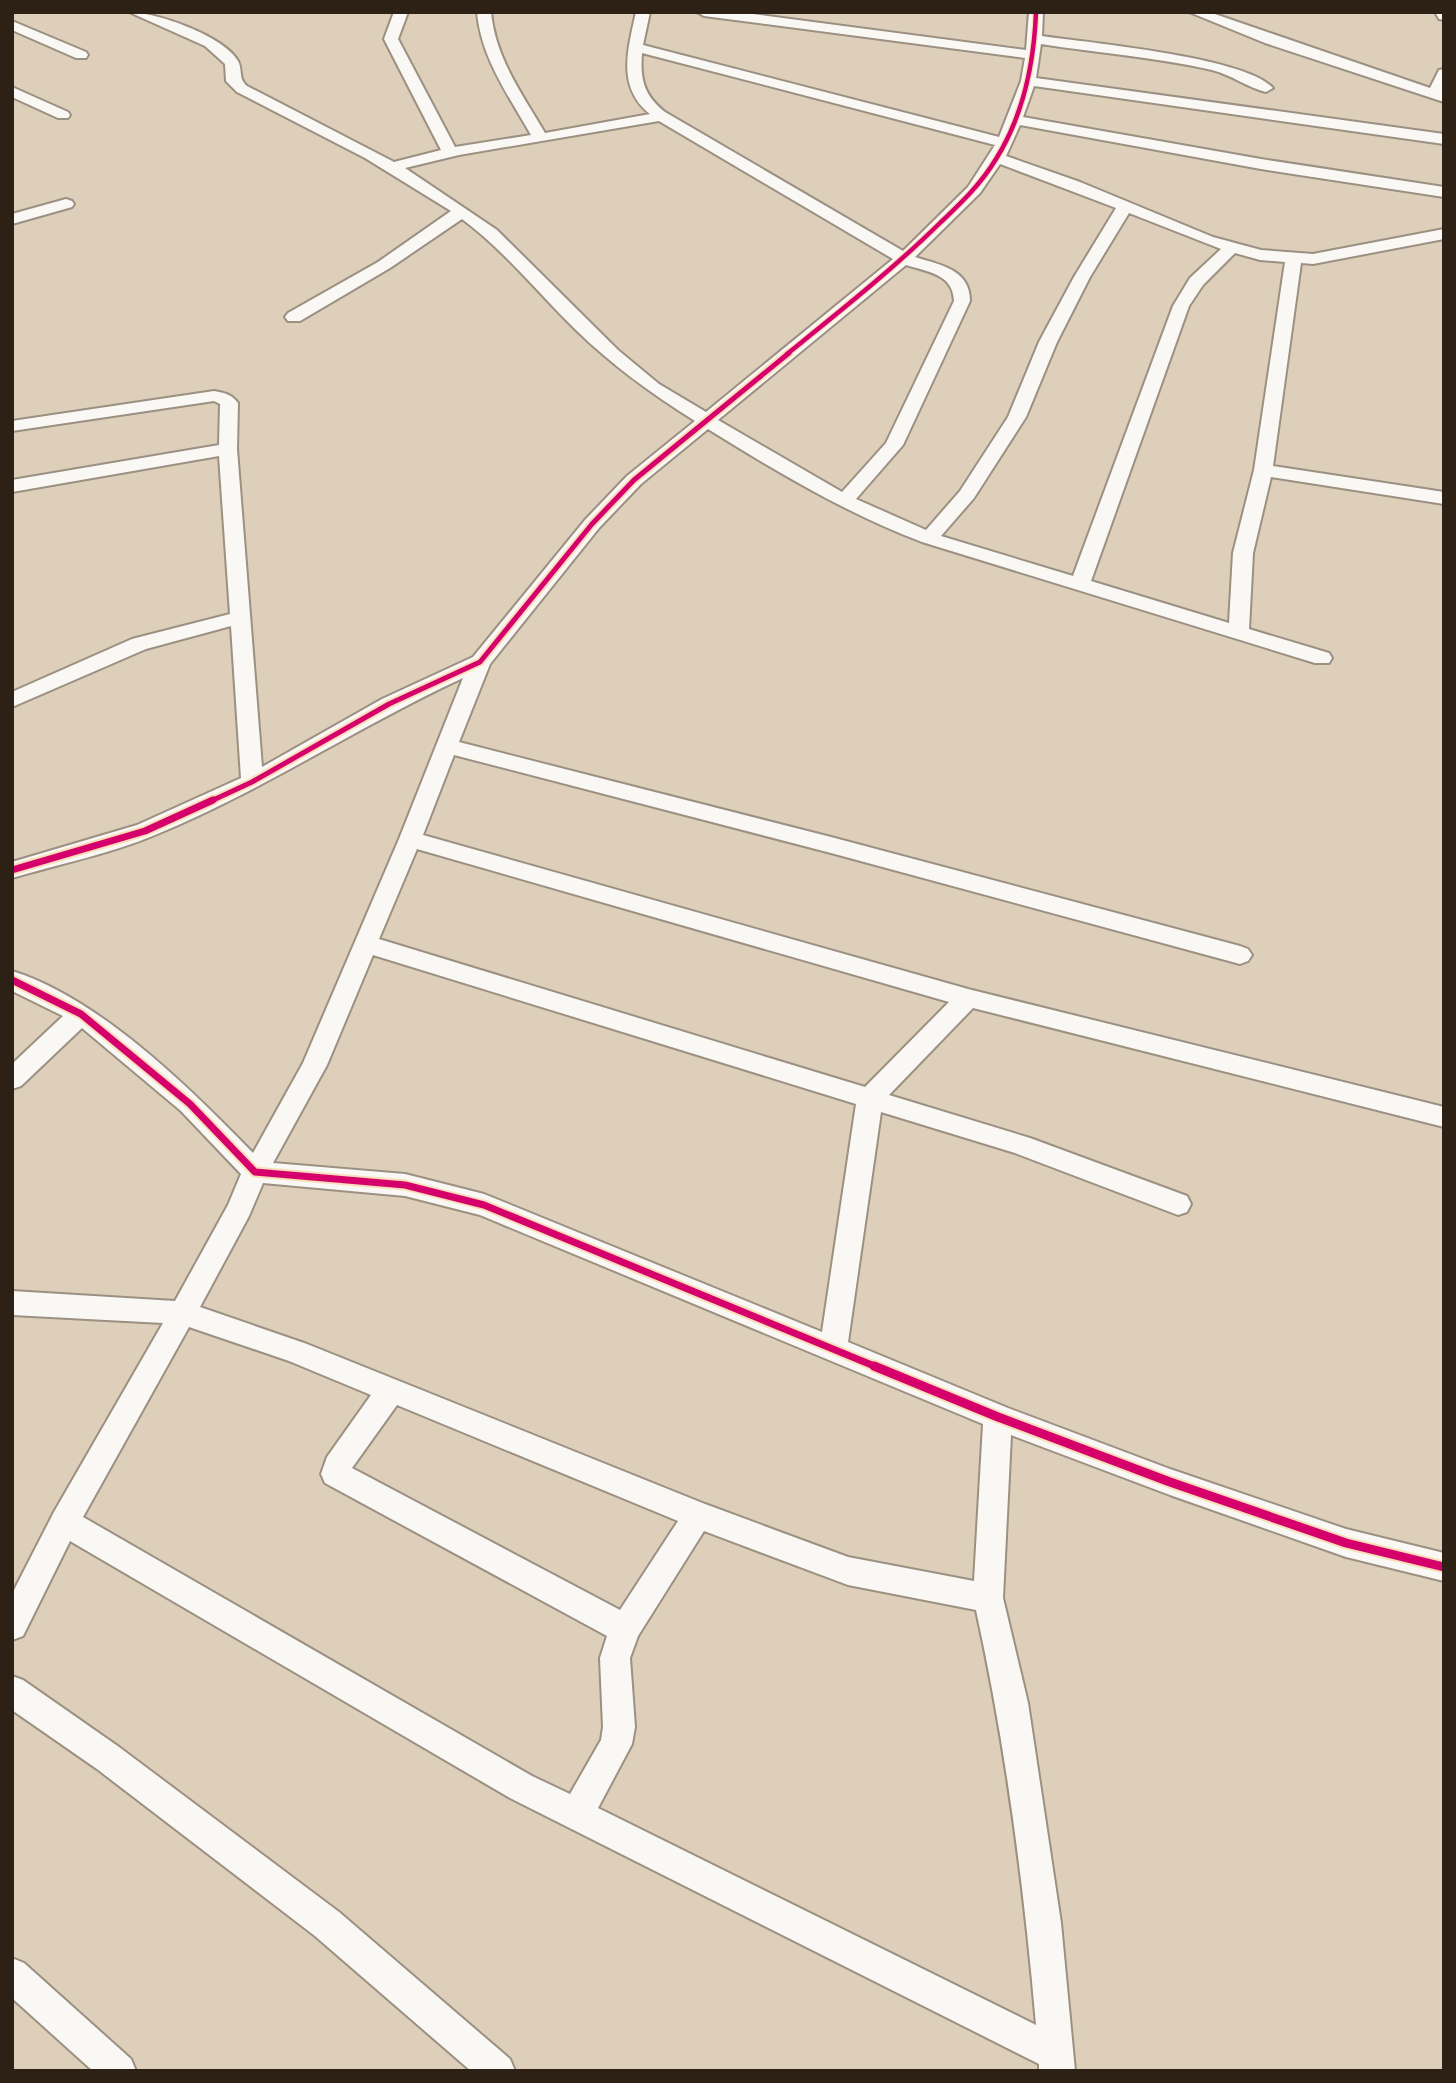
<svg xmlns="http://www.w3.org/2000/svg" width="1456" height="2083" viewBox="0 0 1456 2083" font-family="'Source Sans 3',sans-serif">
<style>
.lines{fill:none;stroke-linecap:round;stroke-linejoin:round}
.minor-casing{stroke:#9b9081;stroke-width:4}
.minor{fill:#faf8f5;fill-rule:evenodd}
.cycleway-far3-casing{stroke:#faddb9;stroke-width:7}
.cycleway-far2-casing{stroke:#faddb9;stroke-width:9}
.cycleway-far1-casing{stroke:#faddb9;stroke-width:11}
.cycleway-casing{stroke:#faddb9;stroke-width:13}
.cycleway-far3{stroke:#d6006c;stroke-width:4.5}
.cycleway-far2{stroke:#d6006c;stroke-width:5}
.cycleway-far1{stroke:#d6006c;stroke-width:7}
.cycleway{stroke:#d6006c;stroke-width:9}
</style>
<rect width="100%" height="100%" fill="#decfbb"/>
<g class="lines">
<defs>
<path id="minor" d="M129,12C156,12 224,36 238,61C243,71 238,78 247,86L394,162L441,150L384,39L394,12H408L398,39L455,147L531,135C509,96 481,58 477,12H491C495,57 522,94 545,133L650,114C616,87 628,49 636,12H650L643,45L999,137L1021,81L1025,58L704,16L697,12H738L1026,50L1029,12H1043L1042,36C1090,43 1245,57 1273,88L1266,92C1248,88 1232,75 1212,70C1156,57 1097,53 1041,44L1036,78L1444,134V144L1034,86L1023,117L1261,159L1444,187V197L1261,169L1020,125L1006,156L1080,182L1213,237L1261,250L1313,254L1444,229V239L1313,264L1301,263L1273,466L1444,492V504L1271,477L1253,553L1249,629L1329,653L1332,658L1329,663H1315L922,542C846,513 777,472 708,429L641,484L599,528L490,664L459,742L831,837L1240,946L1248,949L1252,955L1248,961L1240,964L831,853L454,755L423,835L968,989L1444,1107V1127L973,1008L889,1095L1030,1138L1187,1196L1191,1204L1187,1212L1178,1215L1015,1153L881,1112L848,1342L1008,1408L1170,1469L1346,1529L1444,1553V1581L1346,1557L1170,1495L1011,1435L1003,1598L1028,1703L1061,1923L1075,2071H1039V2064L510,1798L70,1541L23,1636L12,1640V1594L54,1512L163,1323L12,1315V1291L175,1301L228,1205L241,1174L181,1111L82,1028L21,1086L12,1089V1064L63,1016L12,991V971C99,998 190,1088 253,1153L303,1063L399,839L463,678C359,726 262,791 155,835C110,854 59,864 12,878V862L137,825L241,778L231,626L146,649L12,707V692L132,639L230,614L219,456L12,492V480L219,445L220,404L214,401L12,431V421L214,391C225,393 231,394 238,403L237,449L262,767L382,699L473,657L585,520L627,476L695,421C652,394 613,366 576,330C538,293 505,251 462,219L390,268L300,321H288L285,317L288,313L378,262L451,211L365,158L237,92L226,81L225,64L205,46ZM642,53L995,145L968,187L903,251L665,112C644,95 640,80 642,53ZM659,121L893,259L706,412L659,384L618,350L497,230L405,168L459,155ZM1000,164L1116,208L1074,277L1039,342L1008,417L960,491L926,530L856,499L903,445L970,301C970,269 940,265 915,257L980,193ZM1129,213L1221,249L1190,278L1173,306L1073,576L941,536L974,498L1026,417L1057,342L1090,277ZM1235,253L1260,260L1285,262L1254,470L1233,553L1229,623L1091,581L1189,306L1203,285ZM906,265C928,272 953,274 954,301L886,443L842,492L718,420ZM417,849L949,1002L865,1087L379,939ZM373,955L856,1104L822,1332L484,1194L405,1174L273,1163L327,1065ZM263,1183L405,1196L480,1215L983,1424L974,1581L848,1557L705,1504L307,1344L200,1307L249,1216ZM189,1327L289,1361L371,1395L327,1457L321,1474L325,1483L607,1636L600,1658L603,1727L601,1740L570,1794L532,1776L83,1517ZM397,1405L678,1521L620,1610L352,1468ZM704,1531L848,1585L976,1610C1006,1747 1024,1886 1036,2025L598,1808L632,1744L635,1727L630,1658L638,1636Z
M1189,12H1209L1430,88L1439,70L1444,69V102L1265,43Z
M1435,12H1444V20L1439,19Z
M12,21L86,52L88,55L86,58H76L12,30Z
M12,87L68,112L70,115L68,118H58L12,97Z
M66,199L72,201L74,204L72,207L12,224V214Z
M12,1676L23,1680L119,1747L339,1912L510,2059L515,2071H471L315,1936L97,1769L12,1710Z
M12,1958L24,1963L131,2059L136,2071H93L12,1998Z"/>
</defs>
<use href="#minor" class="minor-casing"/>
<use href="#minor" class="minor"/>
<defs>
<path id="cycleway-far3" d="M787,354C839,312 892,270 940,223C961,203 981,184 996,159C1023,116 1034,63 1036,12"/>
<path id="cycleway-far2" d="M209,802L252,782L389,704L480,662L592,524L634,480L789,353"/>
<path id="cycleway-far1" d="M12,870L145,831L213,800
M12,980L81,1014L190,1104L255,1172L405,1185L484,1205L879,1368"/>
<path id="cycleway" d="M874,1366L998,1417L1170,1482L1346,1543L1444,1567"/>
</defs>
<use href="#cycleway-far3" class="cycleway-far3-casing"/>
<use href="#cycleway-far2" class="cycleway-far2-casing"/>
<use href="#cycleway-far1" class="cycleway-far1-casing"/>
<use href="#cycleway" class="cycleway-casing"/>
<use href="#cycleway-far3" class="cycleway-far3"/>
<use href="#cycleway-far2" class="cycleway-far2"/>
<use href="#cycleway-far1" class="cycleway-far1"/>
<use href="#cycleway" class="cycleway"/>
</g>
<rect width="1456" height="2083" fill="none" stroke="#2c2114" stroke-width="28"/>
</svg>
